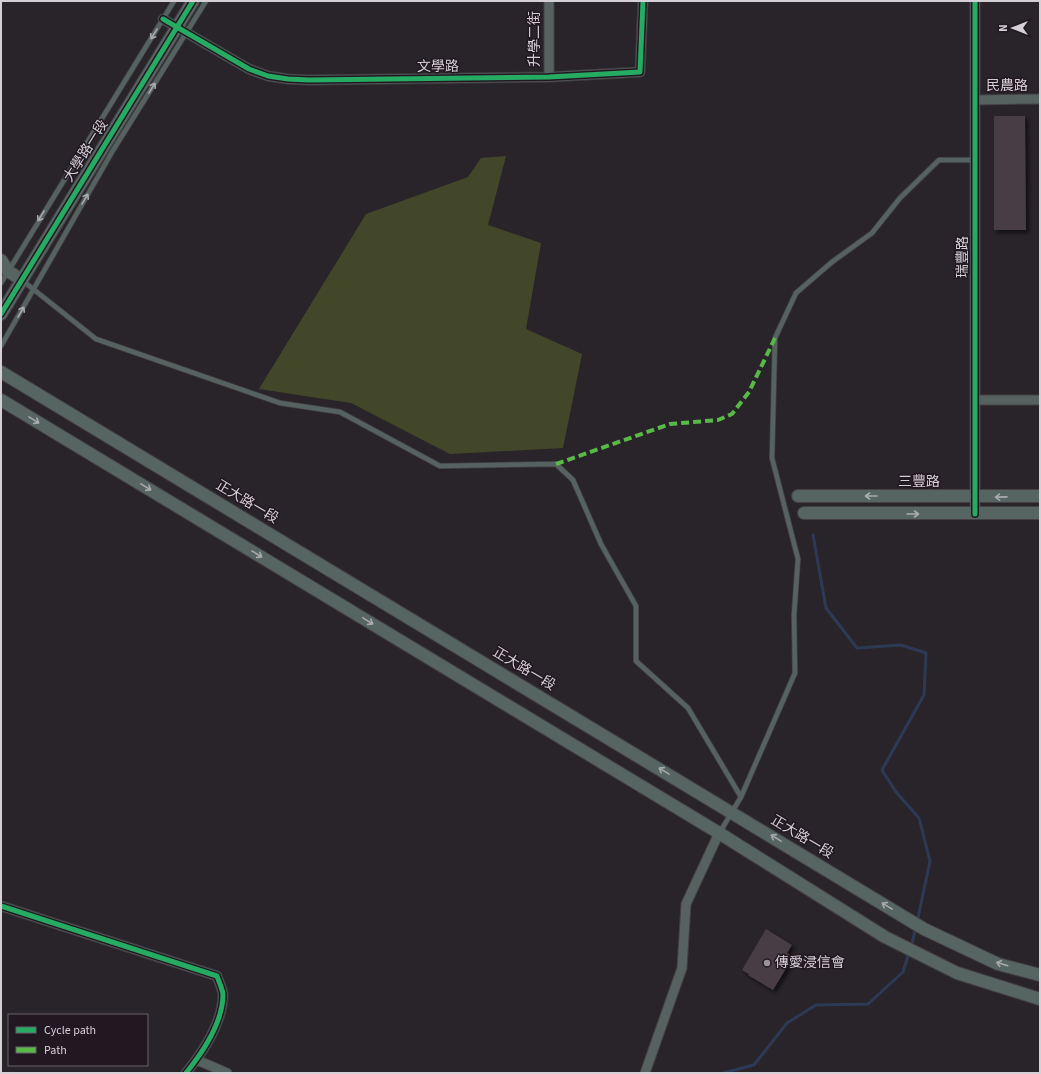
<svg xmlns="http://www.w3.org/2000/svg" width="1041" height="1074" viewBox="0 0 1041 1074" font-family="'Source Sans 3','Noto Sans TC',sans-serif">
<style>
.green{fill:#43472a}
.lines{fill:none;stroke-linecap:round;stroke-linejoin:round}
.stream{stroke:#2d3a56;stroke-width:3}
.building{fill:#483e44;filter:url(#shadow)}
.lane-casing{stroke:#444044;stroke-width:6}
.street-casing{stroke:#444044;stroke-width:11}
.secondary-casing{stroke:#444044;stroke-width:14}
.lane{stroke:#55625f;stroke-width:4.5}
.street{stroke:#55625f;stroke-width:9}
.secondary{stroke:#576562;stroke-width:12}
.quiet{stroke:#58b947;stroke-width:4;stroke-dasharray:8 4;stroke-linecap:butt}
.cycleway-casing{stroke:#211822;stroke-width:8}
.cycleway{stroke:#26ab63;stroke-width:5}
.oneway{stroke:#a8a9ac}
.oneway2{stroke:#a9aaad}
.poi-dot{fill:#999399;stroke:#211822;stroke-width:1.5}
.labels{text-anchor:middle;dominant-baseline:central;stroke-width:3;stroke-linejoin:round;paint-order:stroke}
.street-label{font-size:14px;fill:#d5cfd6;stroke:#211822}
.poi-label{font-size:14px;fill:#d5cfd6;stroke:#211822;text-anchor:start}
</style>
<defs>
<filter id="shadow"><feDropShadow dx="3" dy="3" stdDeviation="2" flood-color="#0009"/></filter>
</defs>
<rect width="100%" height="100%" fill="#292429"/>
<path class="green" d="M506,156L488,225L541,243L526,329L582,354L563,448L450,454L351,403L259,389L366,214L468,177L481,158Z"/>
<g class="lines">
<path class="stream" d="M813,535L826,608L857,648L901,645L926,653L924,695L882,770L896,792L919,818L930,861L918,918
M912,944L915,930
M723,1073L754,1065L787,1023L816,1005L868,1004L903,972L908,956"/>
</g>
<path class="building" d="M994,116H1025L1026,230H994Z
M766,929L792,945L787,953L793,957L773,990L748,975L749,974L742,970Z"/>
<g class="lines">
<defs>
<path id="lane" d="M23,281L96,339L280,403L340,412L440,466L556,464L573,480L601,544L636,606V661L688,708L741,797
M1,283L174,1
M1,346L112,152L206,1
M720,832L741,797L795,673L794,615L798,559L772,458L775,338L796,293L832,262L872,233L900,198L939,160H975"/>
<path id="street" d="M163,19L249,69L268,76L288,79L309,80L549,77L640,72L643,1
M549,77V1
M975,100L1040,99
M975,400H1040
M975,514V1
M1,906L217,976C219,982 222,988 223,994C223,1022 203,1052 186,1073
M197,1060L227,1073
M645,1073L682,968L686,904L719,833"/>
<path id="secondary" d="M1,260L8,271L22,280
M1,314L193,1
M1,372L924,929L998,964L1040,975
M1,400L719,833L885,937L957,973L1040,999
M798,496H1040
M804,513H1040"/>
</defs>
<use href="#lane" class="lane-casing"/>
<use href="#street" class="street-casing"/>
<use href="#secondary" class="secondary-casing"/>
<use href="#lane" class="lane"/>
<use href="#street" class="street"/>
<use href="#secondary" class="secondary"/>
<path class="quiet" d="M556,464L670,424L718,420L732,414L749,392L775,338"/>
<defs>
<path id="cycleway" d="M163,19L249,69L268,76L288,79L309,80L549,77L640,72L643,1
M1,314L193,1
M975,514V1
M1,906L217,976C219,982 222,988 223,994C223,1022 203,1052 186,1073"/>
</defs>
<use href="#cycleway" class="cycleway-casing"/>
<use href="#cycleway" class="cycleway"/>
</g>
<defs><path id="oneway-shaft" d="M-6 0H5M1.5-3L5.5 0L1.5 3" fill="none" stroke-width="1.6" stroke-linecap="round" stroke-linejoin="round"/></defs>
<g class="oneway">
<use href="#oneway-shaft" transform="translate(154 34) rotate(122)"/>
<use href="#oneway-shaft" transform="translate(152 88) rotate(-58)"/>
<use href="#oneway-shaft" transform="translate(85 199) rotate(-60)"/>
<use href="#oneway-shaft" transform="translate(41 216) rotate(122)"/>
<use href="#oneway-shaft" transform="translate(21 312) rotate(-60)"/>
</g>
<g class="oneway2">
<use href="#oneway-shaft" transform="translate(34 420) rotate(31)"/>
<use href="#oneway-shaft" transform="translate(146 487) rotate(31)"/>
<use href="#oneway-shaft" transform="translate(871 496) rotate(-180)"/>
<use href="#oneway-shaft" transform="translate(1001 497) rotate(179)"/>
<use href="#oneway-shaft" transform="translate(913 514)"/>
<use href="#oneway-shaft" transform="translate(257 554) rotate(31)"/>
<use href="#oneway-shaft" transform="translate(368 621) rotate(31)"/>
<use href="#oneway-shaft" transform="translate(664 771) rotate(-149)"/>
<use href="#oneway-shaft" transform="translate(776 838) rotate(-149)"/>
<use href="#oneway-shaft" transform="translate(887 906) rotate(-149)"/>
<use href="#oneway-shaft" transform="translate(1002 964) rotate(-163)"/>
</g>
<circle class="poi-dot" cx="767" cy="963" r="4"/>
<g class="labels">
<g class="street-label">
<text transform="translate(535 39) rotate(-90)">升學二街</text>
<text transform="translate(438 67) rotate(-1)">文學路</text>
<text x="1007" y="86">民農路</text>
<text transform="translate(86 151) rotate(-58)">大學路一段</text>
<text transform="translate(963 257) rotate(-90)">瑞豐路</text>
<text x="919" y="482">三豐路</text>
<text transform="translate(247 502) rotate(31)">正大路一段</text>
<text transform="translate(524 669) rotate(31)">正大路一段</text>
<text transform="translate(802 837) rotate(31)">正大路一段</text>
</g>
<g class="poi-label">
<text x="775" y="963">傳愛浸信會</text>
</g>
</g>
<rect width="1041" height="1074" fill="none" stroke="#d5cfd6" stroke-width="4"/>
<rect x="8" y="1014" width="140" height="52" fill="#211822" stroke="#69616a"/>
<rect x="16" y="1027" width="20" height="6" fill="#26ab63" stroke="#69616a"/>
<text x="44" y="1034" font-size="12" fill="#d5cfd6">Cycle path</text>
<rect x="16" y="1047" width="20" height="6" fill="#58b947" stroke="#69616a"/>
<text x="44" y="1054" font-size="12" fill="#d5cfd6">Path</text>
<g transform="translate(1013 28) rotate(270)" stroke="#211822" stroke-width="3" paint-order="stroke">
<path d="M0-3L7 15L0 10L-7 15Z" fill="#d5cfd6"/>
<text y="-6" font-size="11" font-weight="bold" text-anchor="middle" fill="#d5cfd6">N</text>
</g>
</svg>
